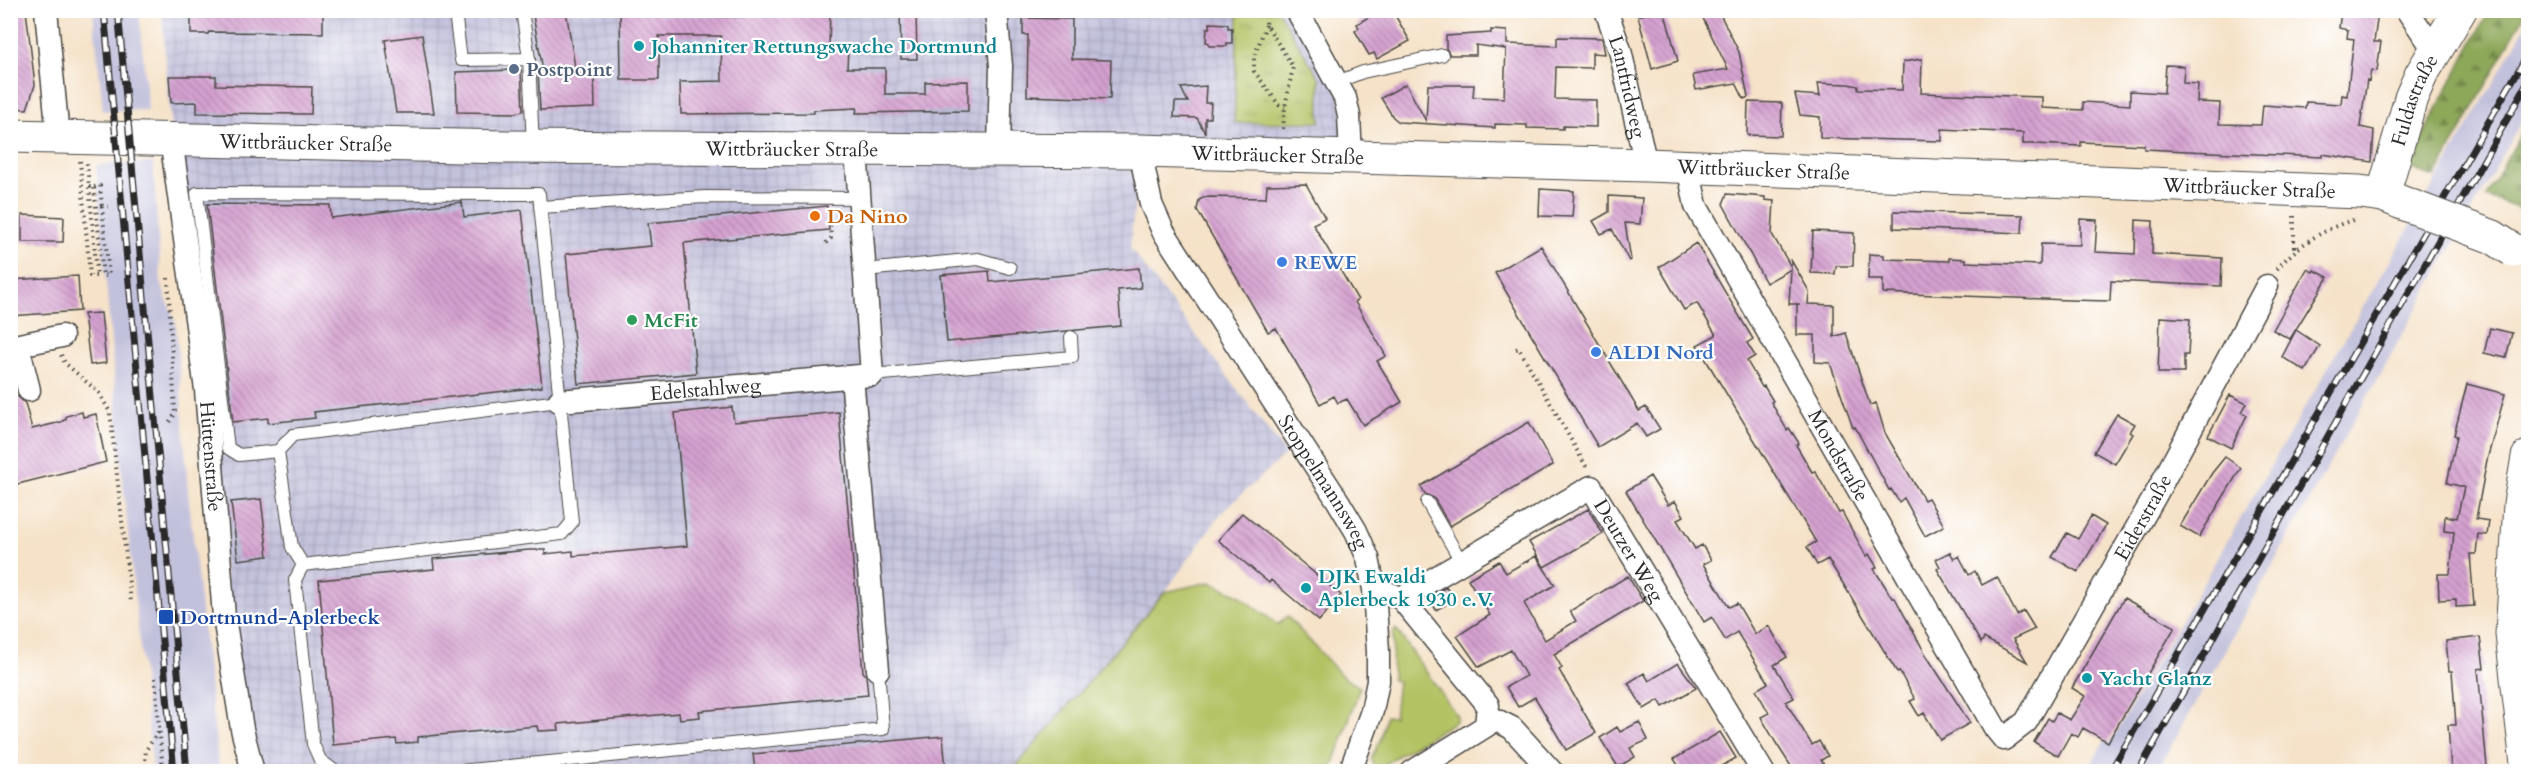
<svg xmlns="http://www.w3.org/2000/svg" width="2539" height="782" viewBox="0 0 2539 782" font-family="Cardo,serif">
<style>
.industrial{fill:url(#industrial-grid)}
.railway{fill:#c2c1dc}
.grass{fill:#b3c264;stroke:#6f7648;stroke-width:1.5}
.forest{fill:url(#forest-firs);stroke:#5c6a42;stroke-width:1.5}
.park{fill:url(#park-tufts);stroke:#6f7648;stroke-width:1.5}
.building{fill:url(#building-back-hatch)}
.lines{fill:none;stroke-linecap:round;stroke-linejoin:round}
.lane-casing{stroke:#494643;stroke-width:14}
.street-casing{stroke:#494643;stroke-width:25}
.secondary-casing{stroke:#494643;stroke-width:35}
.path{stroke:#494643;stroke-width:4;stroke-dasharray:1.5 4.5;stroke-linecap:butt}
.lane{stroke:#fff;stroke-width:12}
.street{stroke:#fff;stroke-width:22}
.secondary{stroke:#fff;stroke-width:33}
.rail-casing{stroke:#2b2b2b;stroke-width:7}
.rail{stroke:#fff;stroke-width:4.5;stroke-dasharray:14;stroke-linecap:butt}
.secondary-bridge-casing{stroke:#494643;stroke-width:35;stroke-linecap:butt}
.secondary-bridge{stroke:#fff;stroke-width:33}
.culture-dot{fill:#0f9aa8;stroke:#fff;stroke-width:2}
.service-dot{fill:#5c6f8a;stroke:#fff;stroke-width:2}
.food-dot{fill:#e8710a;stroke:#fff;stroke-width:2}
.shop-dot{fill:#3f7fe0;stroke:#fff;stroke-width:2}
.leisure-dot{fill:#2e9e5b;stroke:#fff;stroke-width:2}
.transit-dot{fill:#1a4fb4;stroke:#fff;stroke-width:2}
.labels{text-anchor:middle;dominant-baseline:central;stroke-width:4.5;stroke-linejoin:round;paint-order:stroke}
.culture-label{font-size:20px;font-weight:bold;fill:#0d838f;stroke:#fff;text-anchor:start}
.service-label{font-size:20px;font-weight:bold;fill:#4e5e75;stroke:#fff;text-anchor:start}
.street-label{font-size:20px;fill:#2b2b2b;stroke:#fff}
.food-label{font-size:20px;font-weight:bold;fill:#c56008;stroke:#fff;text-anchor:start}
.shop-label{font-size:20px;font-weight:bold;fill:#366cbe;stroke:#fff;text-anchor:start}
.leisure-label{font-size:20px;font-weight:bold;fill:#27864d;stroke:#fff;text-anchor:start}
.transit-label{font-size:20px;font-weight:bold;fill:#164399;stroke:#fff;text-anchor:start}
</style>
<defs>
<pattern id="industrial-grid" width="8" height="8" patternUnits="userSpaceOnUse" patternTransform="scale(1.5)"><rect width="8" height="8" fill="#c2c1dc"/><path d="M0 4h8M4 0v8" fill="none" stroke="#a7a6bd"/></pattern>
<pattern id="forest-firs" width="22" height="20" patternUnits="userSpaceOnUse" patternTransform="scale(1.5)"><rect width="22" height="20" fill="#8ea85a"/><path d="M5 1l3.5 6h-7zM16 11l3.5 6h-7z" fill="#74894b"/></pattern>
<pattern id="park-tufts" width="24" height="20" patternUnits="userSpaceOnUse" patternTransform="scale(1.5)"><rect width="24" height="20" fill="#b3c264"/><path d="M3 7l-1-3M5 7V3M7 7l1-3M15 17l-1-3M17 17v-4M19 17l1-3" fill="none" stroke="#929e53"/></pattern>
<pattern id="building-back-hatch" width="6" height="6" patternUnits="userSpaceOnUse" patternTransform="scale(1.5)"><rect width="6" height="6" fill="#d5a1d0"/><path d="M-1 5l2 2M0 0l6 6M5-1l2 2" fill="none" stroke="#ad83a9"/></pattern>
</defs>
<rect width="100%" height="100%" fill="#fff"/>
<filter id="ink" filterUnits="userSpaceOnUse"><feTurbulence type="fractalNoise" baseFrequency=".0167" numOctaves="2"/><feDisplacementMap in="SourceGraphic" scale="12" xChannelSelector="R" yChannelSelector="G"/><feConvolveMatrix kernelMatrix="1 2 1 2 8 2 1 2 1" color-interpolation-filters="sRGB"/></filter>
<filter id="wash" filterUnits="userSpaceOnUse"><feTurbulence type="fractalNoise" baseFrequency=".008" numOctaves="4" result="noise"/><feDisplacementMap in="SourceGraphic" scale="24" xChannelSelector="R" yChannelSelector="G"/><feGaussianBlur stdDeviation="1.35" result="paint"/><feColorMatrix in="noise" values="0 0 0 0 0 0 0 0 0 0 0 0 0 0 0 0 0 1.4 0 .05"/><feComposite in="paint" operator="in"/></filter>
<g filter="url(#wash)">
<rect width="100%" height="100%" fill="#f5e2c8"/>
<path class="industrial" d="M162,11H1297L1337,82L1351,156L1140,151L1130,248L1286,454L1222,512L1165,592L1012,771H264L240,697L173,157Z"/>
<path class="railway" d="M93,11H139L148,110L103,111Z
M2528,23V111L2157,771L2087,772L2105,740L2110,743Z
M153,163L161,284L176,324L188,492L219,771H153L123,483L96,165Z"/>
<path class="grass" d="M1210,582L1239,595L1278,625L1287,616L1343,677L1360,687L1335,761L1328,771H1012L1165,592Z
M1396,629L1457,716L1456,721L1376,769L1371,759L1381,738L1386,716L1394,717L1398,681L1392,680L1393,633Z"/>
<path class="forest" d="M2489,11H2527L2435,177L2406,167Z
M2528,121V209L2527,211L2486,197Z"/>
<path class="park" d="M1238,11H1278L1320,79V122L1234,123Z"/>
<g id="blocks">
<path class="building" d="M10,10H26L35,85L27,109L10,108Z
M191,10H323V33L209,32L208,34H191Z
M532,10H566L576,74L594,73L595,108L540,110L538,70H543Z
M746,10H830L829,49H848L847,68H885V94H925V82L968,81V111L856,113L857,108L814,110V113L681,114L680,82L722,81L721,36H659V80H621L620,11H659V16L747,17Z
M900,10H916L917,59H901Z
M1380,10H1392L1410,41L1377,59L1374,53L1369,55L1355,31L1359,28L1357,24Z
M1659,10H1664L1678,61L1652,69L1638,16Z
M1699,10H1718L1739,52L1748,97L1744,99L1736,83L1696,90L1693,75L1728,69Z
M2341,10H2374V12L2378,13L2374,42H2381L2377,71L2371,70L2369,81L2367,80L2360,127L2374,130L2372,162L2322,154V157L2165,150L2144,149V145L2081,142V146L2034,144H2023V133L1942,129V141L1820,138V117L1800,115L1795,94L1820,96L1818,83L1848,84L1858,86V89L1902,90L1903,62L1922,59L1921,93L2042,97V108L2083,110V102L2130,105V91L2164,93L2166,65L2184,66L2183,83L2198,84L2197,102L2220,103L2219,124L2261,125L2263,105L2305,108L2306,102L2341,104L2342,95L2347,96L2354,39L2347,38L2348,30L2339,28Z
M1023,18L1072,19V59L1111,60L1110,99L1027,96L1028,35H1023Z
M1210,23L1228,24V28H1232V43H1227V46H1209V43L1206,42L1207,28H1210Z
M1491,30L1507,31V44L1557,46V37L1602,38L1605,54L1592,53V68L1556,67L1555,99L1596,100V127L1563,126V129L1527,128V125L1495,124V128L1399,122L1393,117L1381,98L1406,84L1426,121L1428,85H1474L1473,97L1504,98L1506,49L1476,45V55H1450L1446,48V36L1491,33Z
M422,35L434,113H396L385,40Z
M521,70L523,111L515,113L457,112L456,72Z
M169,76H216V85L312,87L311,114L197,113V102L171,103Z
M1206,86L1205,103H1211L1210,118H1205V133L1197,118L1174,117L1175,102H1188L1181,88Z
M1748,102L1782,103L1781,136L1747,135Z
M1306,184L1325,218L1313,224L1358,300L1355,302L1386,356L1377,361L1402,402L1363,425L1347,399L1338,403L1334,396L1320,404L1276,328L1268,332L1197,210L1199,200L1205,197L1266,198L1267,185Z
M1540,189L1574,191L1572,217L1539,216Z
M1727,194L1765,197V200L1774,201L1772,234L1791,267V260L1809,291L1808,304L1834,305V337L1846,333L1870,405L1876,403L1885,433L1924,500L1928,498L1944,526L1925,536L1904,498L1899,502L1891,489L1889,490L1855,427L1853,428L1830,363L1815,362V335H1797V304H1800H1789L1791,269L1766,283L1723,204Z
M1609,196L1642,198L1640,224L1625,223L1631,260L1629,261L1612,229L1601,234L1593,221L1609,212Z
M462,202L464,217L522,210L542,387L314,412L315,418L268,423V418L233,422L207,204L330,205L331,218Z
M827,206L829,230L684,243L696,373L578,384L566,254L651,246L648,223Z
M1894,211L2023,215L2022,233L1894,228Z
M22,215L64,217L63,242H22Z
M2080,219L2097,220L2095,252L2135,254L2136,220L2153,221L2152,254L2222,258L2221,286L2111,281L2110,301L2069,300L1883,293V279H1868L1869,254L1884,255V259L1949,261V258L1966,259V262L2040,265L2041,244L2080,245Z
M1813,231L1854,233L1853,266H1836L1835,274L1811,273Z
M1696,243L1753,339L1747,343L1755,356L1747,361L1762,387L1764,386L1773,401L1771,402L1787,430L1789,428L1799,443L1796,445L1812,472L1815,471L1839,513L1842,512L1866,556L1869,554L1877,567L1874,569L1883,583L1892,598H1895L1926,655L1970,723L1940,740L1924,713L1919,716L1910,701L1915,699L1899,671L1897,672L1828,559L1817,565L1807,547L1816,542L1697,345L1716,335L1697,303L1684,310L1659,267Z
M1541,246L1639,411L1646,407L1660,429L1646,437L1637,423L1598,447L1495,273Z
M1139,268L1141,288L1118,290L1121,326L947,342L941,275L989,271L990,282Z
M2307,269L2313,272L2314,270L2328,277L2290,339L2273,330Z
M78,276L80,311L10,316V280Z
M101,313L106,363L90,365L84,314Z
M2160,317L2190,319L2188,355H2184V373H2158Z
M2490,328L2512,333L2506,358L2484,353Z
M2296,330L2320,346L2305,371L2282,357Z
M2467,384L2505,394L2487,460L2476,519L2489,521L2487,535L2478,534L2476,554H2470L2474,606L2456,607V599L2439,600L2438,574H2450L2454,532L2444,531L2445,516L2457,518L2464,487L2447,483L2457,436L2454,435Z
M2230,395L2247,403L2242,412L2247,415L2231,448L2208,436Z
M17,396L25,403L32,429L61,422L66,419V416L82,412L83,417L96,414L106,462L10,486V398Z
M732,407L734,422L839,412L863,672L866,675L868,695L699,711L700,717L680,719L679,713L558,724L559,730L538,731L537,726L418,737V742L397,744L396,739L333,745L319,580L434,569L433,559L529,550H545V554L573,551V556L687,546L675,413Z
M2117,414L2135,424L2130,432L2133,434L2115,464L2094,452Z
M1529,422L1553,465L1450,526L1434,498L1425,494L1421,486Z
M2225,457L2241,468L2199,537L2180,526L2212,473Z
M1650,476L1668,505L1675,501L1684,516L1677,520L1695,549L1702,545L1711,560L1703,564L1729,607L1737,603L1755,634L1769,626L1787,657L1774,665L1794,698L1786,702L1812,745L1819,741L1828,756L1821,760L1828,771H1794L1776,743L1761,717L1769,713L1756,690L1768,683L1737,632L1725,640L1712,617L1704,622L1626,491Z
M261,499L268,556L238,560L231,502Z
M1588,509L1603,534L1544,567L1529,542Z
M1242,513L1341,595L1319,621L1271,580L1269,583L1218,540Z
M2091,516L2106,525L2078,572L2052,557L2067,533L2078,539Z
M1950,552L1954,559L1959,556L1969,575L1975,571L1982,585L1997,577L2017,615L2024,611L2035,629L2013,639L2027,662L1984,638L1981,643L1937,569L1940,567L1936,559Z
M1536,556L1555,585L1524,603L1545,640L1576,621L1570,611L1628,576L1643,601L1554,654L1562,668L1559,670L1596,733L1566,750L1535,697L1518,707L1506,687L1526,676L1511,650L1479,667L1457,636L1490,615L1468,579L1499,561L1506,573Z
M1446,587L1454,600L1436,610L1429,598Z
M2124,598L2175,627L2108,742L2083,728L2078,737L2071,733L2058,756L2034,742L2048,718L2052,721L2057,713L2070,720L2085,696L2072,688Z
M2480,637L2484,668L2478,669L2487,767L2451,770L2448,725H2456L2452,671H2449L2446,641Z
M1678,663L1696,688L1663,707L1659,700L1644,709L1628,683L1644,673L1649,681Z
M1639,722L1648,740L1630,748L1635,757L1618,767L1600,738L1617,727L1620,732Z
M1720,732L1736,758L1713,771H1682L1674,759Z
M943,736L946,771H755L753,754Z"/>
</g>
</g>
<g filter="url(#ink)">
<use href="#blocks" fill-opacity="0" stroke="#494643" stroke-width="1.5"/>
<g class="lines">
<defs>
<path id="lane" d="M469,10L455,12L461,60L529,59
M522,10L529,59L533,146
M1337,82L1363,72L1442,55
M540,207L705,197L860,198
M865,270L978,259L1010,268
M872,375L1072,357L1071,337
M278,451L239,455L228,448L197,193L539,194L572,522L562,534L303,565L295,580L313,744L320,760L336,772
M1427,502L1461,561
M303,565L292,547L278,451L293,435L559,401
M449,772L883,729L878,670"/>
<g id="street">
<path d="M46,10L58,136"/>
<path d="M996,10L1001,66L999,149"/>
<path d="M1297,10L1345,98L1349,116L1351,156"/>
<path id="s1" d="M1606,10L1620,50L1646,165"/>
<path d="M2407,10L2435,51"/>
<path id="s2" d="M171,139L206,390L224,617L242,729L253,772"/>
<path id="s3" d="M1140,151L1151,204L1163,231L1338,501L1356,531L1368,558L1374,589L1378,652V681L1372,711L1350,772"/>
<path id="s4" d="M1688,166L1696,206L1995,728L2004,739L2026,722L2155,496L2267,286"/>
<path d="M18,346L29,390"/>
<path d="M10,347L62,336"/>
<path d="M852,377L878,670"/>
<path id="s5" d="M559,401L872,375L856,150"/>
<path d="M1388,593L1401,598L1488,705L1486,726L1412,772"/>
<path id="s6" d="M1401,598L1591,487L1763,772"/>
<path d="M1488,716L1512,728L1552,772"/>
</g>
<g id="secondary">
<path id="s7" d="M10,136L506,147L1140,151L1646,165L2360,192L2383,195L2400,202"/>
<path id="s8" d="M2383,195L2411,98L2421,75L2460,10"/>
<path d="M2528,772L2512,634L2520,504L2528,457"/>
</g>
</defs>
<use href="#lane" class="lane-casing"/>
<use href="#street" class="street-casing"/>
<use href="#secondary" class="secondary-casing"/>
<path class="path" d="M1267,10L1266,24L1293,67L1285,107L1283,129
M1266,25L1254,57V71L1279,105L1285,107
M80,161L90,276H97L87,163
M89,187H94L103,276L109,275L102,207H108
M94,187L100,186L102,207
M2294,216V250
M826,243L831,238L829,213
M2277,269C2297,245 2324,229 2353,220
M168,278L175,414L168,425
M1516,349L1519,348L1587,468
M61,355L65,363L99,393L110,412L131,602
M155,678L163,772
M144,772L146,750L159,731"/>
<use href="#lane" class="lane"/>
<use href="#street" class="street"/>
<use href="#secondary" class="secondary"/>
<defs>
<path id="rail" d="M104,10L174,772
M118,10L187,772
M2110,772L2528,54
M2138,772L2528,82"/>
</defs>
<use href="#rail" class="rail-casing"/>
<use href="#rail" class="rail"/>
<defs>
<path id="secondary-bridge" d="M2400,202L2493,237L2513,250"/>
</defs>
<use href="#secondary-bridge" class="secondary-bridge-casing"/>
<use href="#secondary-bridge" class="secondary-bridge"/>
</g>
</g>
<g class="culture-dot">
<circle cx="639" cy="46" r="6"/>
<circle cx="1306" cy="588" r="6"/>
<circle cx="2087" cy="678" r="6"/>
</g>
<circle class="service-dot" cx="514" cy="69" r="6"/>
<circle class="food-dot" cx="815" cy="216" r="6"/>
<g class="shop-dot">
<circle cx="1282" cy="262" r="6"/>
<circle cx="1596" cy="352" r="6"/>
</g>
<circle class="leisure-dot" cx="632" cy="320" r="6"/>
<rect class="transit-dot" x="158" y="609" width="16" height="16" rx="3"/>
<g class="labels">
<g class="culture-label">
<text x="651" y="46">Johanniter Rettungswache Dortmund</text>
<text x="1318" y="576">DJK Ewaldi<tspan x="1318" dy="23">Aplerbeck 1930 e.V.</tspan></text>
<text x="2099" y="678">Yacht Glanz</text>
</g>
<g class="service-label">
<text x="526" y="69">Postpoint</text>
</g>
<g class="street-label">
<text stroke="none"><textPath href="#s1" startOffset="80">Lantfridweg</textPath></text>
<text stroke="none"><textPath href="#s8" startOffset="100">Fuldastraße</textPath></text>
<text stroke="none"><textPath href="#s7" startOffset="296">Wittbräucker Straße</textPath></text>
<text stroke="none"><textPath href="#s7" startOffset="782">Wittbräucker Straße</textPath></text>
<text stroke="none"><textPath href="#s7" startOffset="1268">Wittbräucker Straße</textPath></text>
<text stroke="none"><textPath href="#s7" startOffset="1754">Wittbräucker Straße</textPath></text>
<text stroke="none"><textPath href="#s7" startOffset="2240">Wittbräucker Straße</textPath></text>
<text stroke="none"><textPath href="#s5" startOffset="147">Edelstahlweg</textPath></text>
<text stroke="none"><textPath href="#s2" startOffset="320">Hüttenstraße</textPath></text>
<text stroke="none"><textPath href="#s4" startOffset="328">Mondstraße</textPath></text>
<text stroke="none"><textPath href="#s3" startOffset="382">Stoppelmannsweg</textPath></text>
<text stroke="none"><textPath href="#s4" startOffset="920">Eiderstraße</textPath></text>
<text stroke="none"><textPath href="#s6" startOffset="294">Deutzer Weg</textPath></text>
</g>
<g class="food-label">
<text x="827" y="216">Da Nino</text>
</g>
<g class="shop-label">
<text x="1294" y="262">REWE</text>
<text x="1608" y="352">ALDI Nord</text>
</g>
<g class="leisure-label">
<text x="644" y="320">McFit</text>
</g>
<g class="transit-label">
<text x="180" y="617">Dortmund-Aplerbeck</text>
</g>
</g>
<rect width="2539" height="782" fill="none" stroke="#fff" stroke-width="36"/>
</svg>
